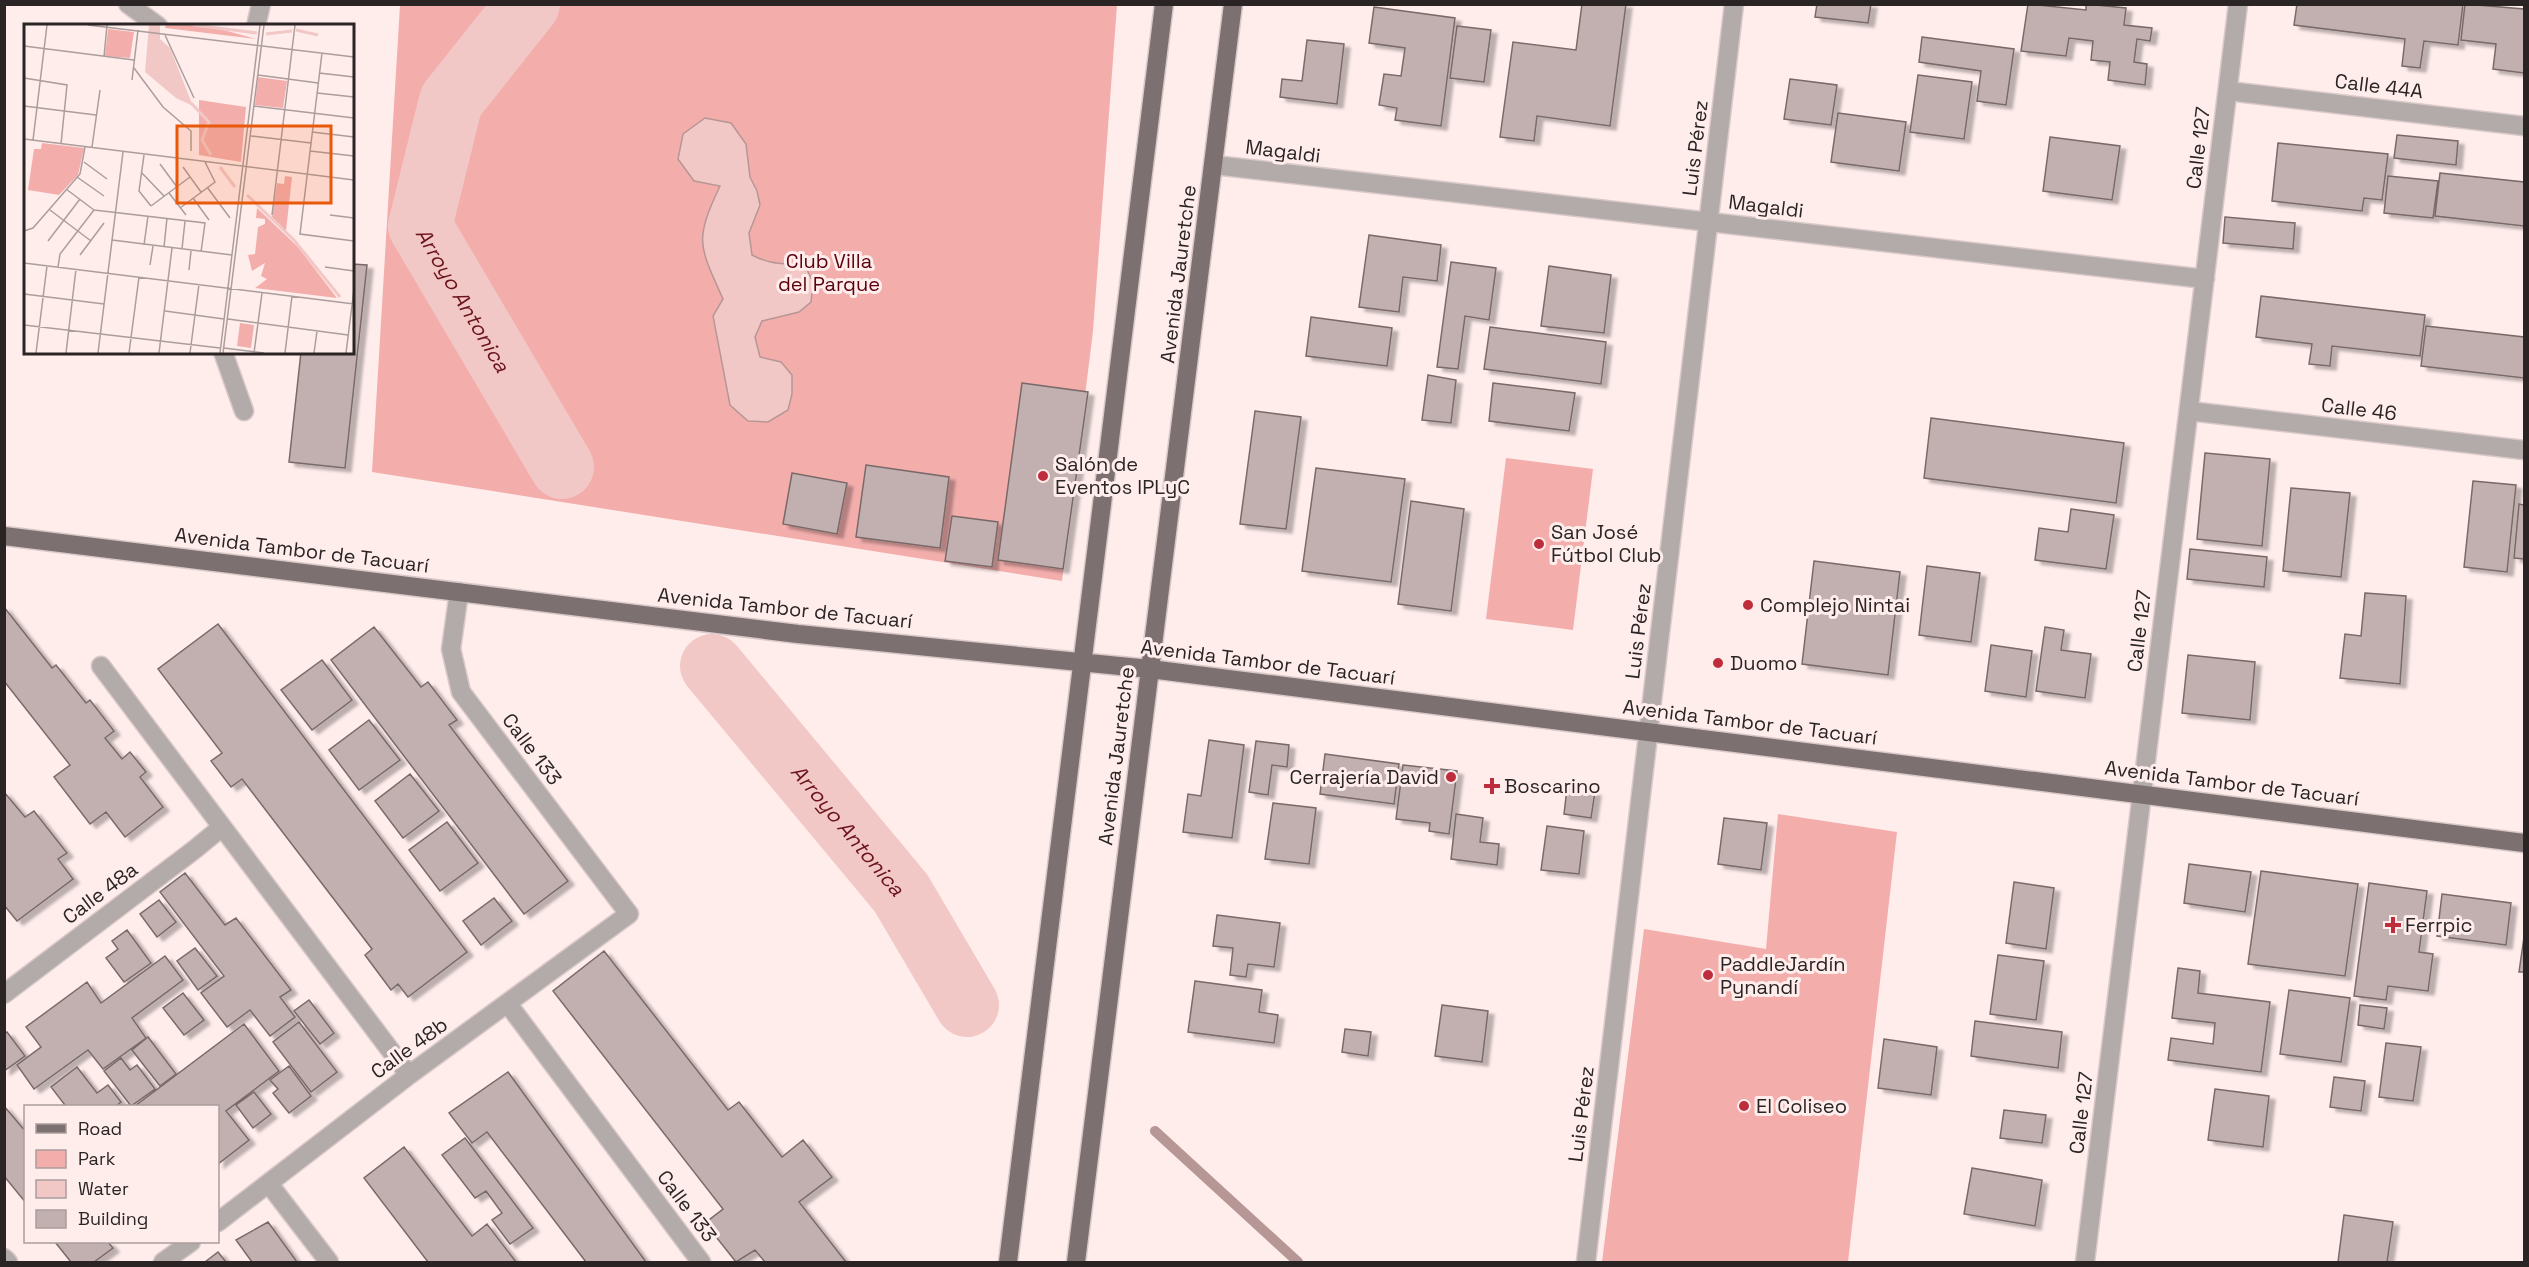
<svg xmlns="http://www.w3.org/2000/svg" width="2529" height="1267" viewBox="0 0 2529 1267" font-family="'Space Grotesk',sans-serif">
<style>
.green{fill:#f3aeac}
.water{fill:#f2c8c6;stroke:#b69795;stroke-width:1.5}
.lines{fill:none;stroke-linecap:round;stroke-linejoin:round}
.stream{stroke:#b69795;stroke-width:10}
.river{stroke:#f2c8c6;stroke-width:64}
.building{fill:#c1b0af;stroke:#796a69;stroke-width:1.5;filter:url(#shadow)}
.street-casing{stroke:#d9c9c8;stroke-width:21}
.primary-casing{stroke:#d9c9c8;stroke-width:21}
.street{stroke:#b2abaa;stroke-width:18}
.primary{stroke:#7d7070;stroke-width:18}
.poi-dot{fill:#be2d3b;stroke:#ffedec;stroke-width:2}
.labels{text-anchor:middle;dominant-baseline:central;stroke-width:6;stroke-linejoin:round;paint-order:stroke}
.street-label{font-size:20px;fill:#2a2424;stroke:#ffedec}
.park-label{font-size:20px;fill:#5a000e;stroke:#ffedec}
.poi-label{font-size:20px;fill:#2a2424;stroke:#ffedec;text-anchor:start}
.water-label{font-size:21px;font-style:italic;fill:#6c141d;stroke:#ffedec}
.inset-river{fill:none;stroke:#f2c8c6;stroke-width:3}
.inset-road{fill:none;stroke:#aa9d9c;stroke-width:1.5}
.view{fill:#e8590c;fill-opacity:0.15;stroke:#e8590c;stroke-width:3}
.inset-edge{fill:none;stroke:#2a2424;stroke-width:3}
</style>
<defs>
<filter id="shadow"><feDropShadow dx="6" dy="4" stdDeviation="1.5" flood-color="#0004"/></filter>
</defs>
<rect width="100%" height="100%" fill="#ffedec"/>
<path class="green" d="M400,5H1117L1093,331L1062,581L372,472Z
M1506,458L1593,469L1573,630L1486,619Z
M1778,814L1897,832L1848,1262H1602L1644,929L1766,949Z"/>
<path class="water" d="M705,118L731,123L746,144L750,177L757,191L760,205L749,233L752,255C770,265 785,263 805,266L813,282L811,302L799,312L762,321L755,337L760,357L781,362L792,375V394L788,410L768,422L748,421L730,405L713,316L723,299C699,245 694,241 720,186L694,181L678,159L683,134Z"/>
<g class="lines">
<path class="stream" d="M1155,1131L1298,1262"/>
<g class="river">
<path id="s1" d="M528,4L451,101L420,226L562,467"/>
<path id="s2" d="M712,666L901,893L967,1005"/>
</g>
</g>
<path class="building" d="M1582,4H1626L1610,126L1537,116L1534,141L1500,137L1513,42L1576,50Z
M1817,4H1871L1868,23L1815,17Z
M2028,4L2086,10V4L2126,8L2124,25L2152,28L2150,41L2137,39L2134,62L2147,64L2145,85L2108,80L2110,62L2091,60L2093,41L2069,38L2066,56L2021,51Z
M2297,4H2463L2458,45L2424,41L2420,68L2402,66L2405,39L2294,25Z
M2465,4L2524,9V73L2493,69L2496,44L2461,40Z
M1374,7L1455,18L1441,126L1395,120L1397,108L1379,105L1384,74L1401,76L1405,48L1369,43Z
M1457,26L1491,30L1484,82L1450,78Z
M1922,37L2014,49L2006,105L1977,101L1981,71L1919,62Z
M1307,40L1344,44L1337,104L1280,97L1282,79L1302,81Z
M1918,75L1972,82L1964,139L1910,132Z
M1790,79L1837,85L1831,125L1784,119Z
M1838,113L1906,122L1899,171L1831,162Z
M2397,135L2458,141L2456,165L2394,158Z
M2050,137L2120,146L2112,200L2043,191Z
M2278,143L2388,154L2382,200L2364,198L2362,211L2272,201Z
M2440,173L2524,182V226L2435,216Z
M2388,176L2438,181L2433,218L2384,213Z
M2225,217L2295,223L2293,249L2223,243Z
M1369,235L1441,245L1437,281L1403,277L1399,312L1359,307Z
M1451,262L1496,268L1489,320L1465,316L1458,369L1437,367Z
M352,264L367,265L345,468L289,462L301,352H352Z
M1549,266L1611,275L1604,333L1541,326Z
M2261,296L2425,315L2420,356L2332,346L2330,366L2309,364L2312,344L2256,337Z
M1311,317L1392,328L1387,366L1306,356Z
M2426,326L2524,337V378L2421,366Z
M1490,327L1606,342L1601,384L1484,369Z
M1428,375L1456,380L1451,423L1422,420Z
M1022,383L1088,392L1063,569L998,560Z
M1493,383L1575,393L1569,431L1489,421Z
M1255,411L1301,417L1286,529L1240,524Z
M1931,418L2124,443L2116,503L1924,478Z
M2205,453L2270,459L2262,546L2197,539Z
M866,465L949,477L940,548L856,537Z
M1316,468L1405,479L1391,582L1302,571Z
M792,473L847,483L837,534L783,524Z
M2473,481L2516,485L2507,572L2464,567Z
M2291,488L2350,493L2341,577L2283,571Z
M1411,501L1464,509L1451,611L1398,604Z
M2519,504L2524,505V559L2514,558Z
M2071,509L2114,515L2106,569L2035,560L2039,528L2068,532Z
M952,516L998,522L992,567L945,561Z
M2190,549L2267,557L2264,587L2187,579Z
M1814,561L1900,572L1888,675L1802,664Z
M1927,566L1980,573L1971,642L1919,635Z
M2365,593L2406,596L2400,684L2340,678L2345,634L2361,636Z
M4,607L52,668L56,665L86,703L90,700L114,731L105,738L122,759L130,752L146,772L140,777L163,807L125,837L106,812L90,824L54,777L70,765L4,681Z
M218,624L467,952L408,997L398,984L391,990L365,955L372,949L242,779L231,787L211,761L222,753L158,669Z
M374,627L421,687L428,682L457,720L449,725L568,881L524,914L331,660Z
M2045,627L2064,630L2061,650L2091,654L2085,698L2036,691Z
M1991,645L2032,651L2026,697L1985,691Z
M2188,655L2255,662L2250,720L2182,713Z
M322,660L352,700L312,730L281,690Z
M369,720L400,760L359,790L329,750Z
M1209,740L1244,745L1232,838L1183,832L1188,794L1201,796Z
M1256,741L1289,745L1287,767L1272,765L1268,795L1249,792Z
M1325,754L1399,764L1394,804L1320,794Z
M1403,765L1457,771L1449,834L1429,831L1430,823L1396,819Z
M410,774L439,811L403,838L375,801Z
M1567,788L1595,792L1591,818L1564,814Z
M4,792L25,817L34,811L67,853L58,859L73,879L17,921L4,905Z
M1273,803L1316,808L1309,864L1265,859Z
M1456,814L1483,818L1480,842L1499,844L1497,865L1451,859Z
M1724,818L1767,823L1761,870L1718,864Z
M447,822L478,863L440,891L409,850Z
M1547,826L1584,831L1579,874L1541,870Z
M2189,864L2251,872L2245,912L2184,903Z
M2261,871L2358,884L2345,976L2248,964Z
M185,873L225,925L236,918L291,990L280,997L295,1017L270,1036L250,1010L227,1027L201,993L224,976L160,892Z
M2014,882L2054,888L2046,949L2006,943Z
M2369,883L2427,891L2419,952L2433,954L2428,991L2388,986L2386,1000L2354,996Z
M2442,894L2511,903L2506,945L2437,936Z
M494,898L512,921L481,945L463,921Z
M159,900L176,922L157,937L140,914Z
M1217,915L1280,923L1274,967L1248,964L1246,977L1230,975L1233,948L1213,946Z
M127,930L151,963L124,982L106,958L118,949L112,941Z
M2524,937V972H2519Z
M195,948L217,976L198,990L177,961Z
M604,951L728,1110L739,1102L782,1157L803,1140L832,1177L799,1202L846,1262H765L755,1250L736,1262L705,1223L723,1209L553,991Z
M1998,955L2044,961L2036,1020L1990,1014Z
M165,956L183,980L132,1018L146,1038L103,1069L88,1050L34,1089L17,1065L41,1047L26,1027L87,982L101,1003Z
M2178,968L2200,971L2198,993L2270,1002L2261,1072L2168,1060L2171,1038L2213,1044L2215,1023L2172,1018Z
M1195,981L1262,990L1259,1012L1278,1015L1274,1043L1188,1032Z
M2289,990L2350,998L2341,1062L2280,1054Z
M183,993L204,1020L184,1035L163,1008Z
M309,1000L334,1033L320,1044L294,1011Z
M1442,1005L1488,1011L1482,1062L1435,1056Z
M2360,1005L2387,1008L2384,1029L2358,1025Z
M1975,1021L2062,1032L2058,1068L1971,1056Z
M299,1022L337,1072L311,1092L273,1042Z
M244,1024L279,1071L226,1111L249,1140L218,1164V1106H135Z
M1345,1029L1371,1032L1368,1056L1342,1052Z
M7,1032L25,1056L4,1071V1034Z
M148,1037L176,1074L160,1086L132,1050Z
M1884,1039L1937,1047L1931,1095L1878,1088Z
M2386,1043L2421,1047L2413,1101L2379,1097Z
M121,1058L130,1070L137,1065L155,1089L131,1106L104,1071Z
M289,1066L311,1096L289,1113L273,1093L278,1089L270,1080Z
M77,1067L97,1093L108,1085L121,1102L116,1106H62L65,1105L51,1087Z
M508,1072L646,1262H586L487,1132L472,1143L449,1113Z
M2334,1077L2365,1081L2361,1111L2330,1107Z
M2215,1089L2269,1096L2263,1147L2208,1140Z
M254,1092L271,1114L253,1128L236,1105Z
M4,1106L26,1132V1203L4,1176Z
M2004,1110L2046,1115L2042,1143L2000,1138Z
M465,1138L533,1228L510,1244L492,1220L502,1213L486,1191L475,1198L442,1155Z
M404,1147L472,1236L487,1224L516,1262H428L364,1178Z
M1972,1168L2042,1180L2035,1226L1964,1214Z
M2344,1215L2393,1222L2387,1262H2338Z
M268,1222L297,1262H252L236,1240Z
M55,1242H108L113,1248L94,1262H71Z
M218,1252L226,1262H205Z"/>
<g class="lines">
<defs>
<path id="street" d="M128,4L158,26
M256,26L261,4
M2228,91L2524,126
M1214,165L2205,279
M223,352L244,411
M2189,411L2524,450
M101,666L409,1075
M4,994L194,850L222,827
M508,1004L701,1262
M269,1184L329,1262
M218,1222L409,1075L629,914L461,692L451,649L459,592
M4,1258L8,1262
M163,1262L191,1242
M1586,1262L1734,4
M2085,1262L2238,4"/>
<path id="primary" d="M4,536L798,634L1150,669L2524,843
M1008,1262L1164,4
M1076,1262L1233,4"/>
</defs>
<use href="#street" class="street-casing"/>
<use href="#primary" class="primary-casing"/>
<use href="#street" class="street"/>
<use href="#primary" class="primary"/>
</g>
<g class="poi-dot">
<circle cx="1043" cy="476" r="6"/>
<circle cx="1539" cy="544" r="6"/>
<circle cx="1748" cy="605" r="6"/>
<circle cx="1718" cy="663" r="6"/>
<circle cx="1451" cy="777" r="6"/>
<path d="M1489 777h6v6h6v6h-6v6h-6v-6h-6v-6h6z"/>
<path d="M2390 916h6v6h6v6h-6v6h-6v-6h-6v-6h6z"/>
<circle cx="1708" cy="975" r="6"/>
<circle cx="1744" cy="1106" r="6"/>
</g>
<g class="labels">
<g class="street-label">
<text transform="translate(2379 86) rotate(7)">Calle 44A</text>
<text transform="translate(1695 148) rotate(-83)">Luis Pérez</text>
<text transform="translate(2198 148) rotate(-83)">Calle 127</text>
<text transform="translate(1283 151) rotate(7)">Magaldi</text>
<text transform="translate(1766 206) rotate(7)">Magaldi</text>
<text transform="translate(1178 274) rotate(-83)">Avenida Jauretche</text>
<text transform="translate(2359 409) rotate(7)">Calle 46</text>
<text transform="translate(302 550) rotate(7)">Avenida Tambor de Tacuarí</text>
<text transform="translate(785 608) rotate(6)">Avenida Tambor de Tacuarí</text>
<text transform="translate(1638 631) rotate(-83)">Luis Pérez</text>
<text transform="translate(2139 631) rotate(-83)">Calle 127</text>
<text transform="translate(1268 662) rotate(7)">Avenida Tambor de Tacuarí</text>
<text transform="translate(1750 722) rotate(7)">Avenida Tambor de Tacuarí</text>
<text transform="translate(532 749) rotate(53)">Calle 133</text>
<text transform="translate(1116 756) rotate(-83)">Avenida Jauretche</text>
<text transform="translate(2232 783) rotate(7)">Avenida Tambor de Tacuarí</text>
<text transform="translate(100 893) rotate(-37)">Calle 48a</text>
<text transform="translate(409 1048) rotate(-36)">Calle 48b</text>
<text transform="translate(2081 1113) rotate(-83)">Calle 127</text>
<text transform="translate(1581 1114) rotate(-83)">Luis Pérez</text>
<text transform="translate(687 1206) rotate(53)">Calle 133</text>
</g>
<g class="park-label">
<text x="829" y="261">Club Villa<tspan x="829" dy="23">del Parque</tspan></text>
</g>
<g class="poi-label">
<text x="1055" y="464">Salón de<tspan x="1055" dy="23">Eventos IPLyC</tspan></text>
<text x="1551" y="532">San José<tspan x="1551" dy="23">Fútbol Club</tspan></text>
<text x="1760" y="605">Complejo Nintai</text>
<text x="1730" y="663">Duomo</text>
<text x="1439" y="777" text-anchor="end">Cerrajería David</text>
<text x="1504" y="786">Boscarino</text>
<text x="2405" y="925">Ferrpic</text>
<text x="1720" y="964">PaddleJardín<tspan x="1720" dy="23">Pynandí</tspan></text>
<text x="1756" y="1106">El Coliseo</text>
</g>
<g class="water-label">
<text stroke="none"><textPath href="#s1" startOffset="338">Arroyo Antonica</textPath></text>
<text stroke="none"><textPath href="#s2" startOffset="213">Arroyo Antonica</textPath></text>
</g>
</g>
<g transform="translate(24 24)">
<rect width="330" height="330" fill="#ffedec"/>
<path d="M142,1H182L232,15L141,4ZM84,5L110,8L106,34L81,32ZM234,53L263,57L259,84L231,81ZM175,76L222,83L217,138L175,131ZM18,119L60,124L54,151L35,171L4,166L10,125H17ZM261,152L268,153L262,207L248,193L253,159L260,160ZM233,184L274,223L313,274L231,264L243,255L237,252L241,239L228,247L224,231L231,230L234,203L241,200V195L232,194ZM216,299L230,301L227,324L213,322Z" fill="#f3aeac"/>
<path d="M125,1H136V15L146,24L169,82L152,74L121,48Z" fill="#f2c8c6"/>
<path class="inset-river" d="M169,1L233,9M272,6L294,11M242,10L268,7M167,79L185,98L178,116L187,131M196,143L211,163M223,171L270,216L316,273"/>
<path class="inset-road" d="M64,1L330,33M141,11L170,74M0,22L110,36M298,29L276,210L330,217M80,33L83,1M110,44L139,83L167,107V127M295,49L330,53M234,51L294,59M0,54L43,61L37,120M108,56L114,6M293,69L330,73M0,82L72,91M230,82L330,94M288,108L330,113M227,112L287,119M0,115L330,156M9,116L23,1M68,123L76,66M286,127L330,132M120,131L115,167L127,182M60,138L83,155M136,140L153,163M159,143L177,168M117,148L140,172M53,153L80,172M183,163L206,194M42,165L70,186M145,169L162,191M169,174L185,196M127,182L166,153M156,184L191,158L181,138M26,186L67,217M70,186L181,199L177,228M248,191L271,1M306,191L330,194M0,207L9,204L56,150L61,123M88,216L208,231M24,217L56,175M120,221L124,192M140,223L143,194M158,225L161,197M56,231L80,199M0,239L330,280M126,241L129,222M34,243L36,230L70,186M301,243L330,247M165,246L167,227M0,270L80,280M141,287L200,295M204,295L324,311M0,301L196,324M200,324L240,329M12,329L23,242M42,329L52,245M74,329L99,128M105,329L115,253M135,329L148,224M166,329L175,260M196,329L236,1M199,329L240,1M230,329L238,269M261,329L268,272M290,329L293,307M322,329L330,265"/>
<path class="view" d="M153,102H307V179H153Z"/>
<rect width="330" height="330" class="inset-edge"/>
</g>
<rect width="2529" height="1267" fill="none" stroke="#2a2424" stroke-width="12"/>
<rect x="24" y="1105" width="195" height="138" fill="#ffedec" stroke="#aa9d9c" stroke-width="1.5"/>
<rect x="36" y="1124" width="30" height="9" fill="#7d7070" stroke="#aa9d9c" stroke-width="1.5"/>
<text x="78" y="1135" font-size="18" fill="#2a2424">Road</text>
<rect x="36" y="1150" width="30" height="18" fill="#f3aeac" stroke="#aa9d9c" stroke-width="1.5"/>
<text x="78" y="1165" font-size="18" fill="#2a2424">Park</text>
<rect x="36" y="1180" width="30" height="18" fill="#f2c8c6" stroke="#aa9d9c" stroke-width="1.5"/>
<text x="78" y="1195" font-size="18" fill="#2a2424">Water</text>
<rect x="36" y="1210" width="30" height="18" fill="#c1b0af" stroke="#aa9d9c" stroke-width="1.5"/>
<text x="78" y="1225" font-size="18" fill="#2a2424">Building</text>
</svg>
